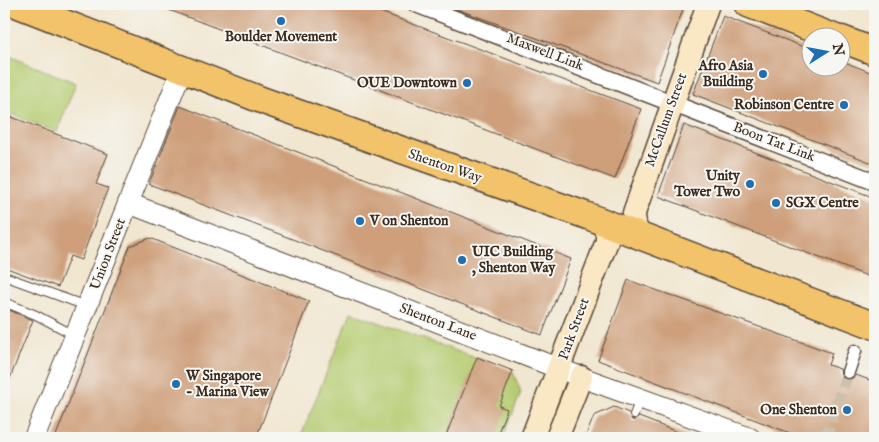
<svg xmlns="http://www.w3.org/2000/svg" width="879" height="442" viewBox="0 0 879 442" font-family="'IM FELL English',serif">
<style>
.green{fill:#b5cc71;stroke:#787b48}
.building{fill:#ce9f7a}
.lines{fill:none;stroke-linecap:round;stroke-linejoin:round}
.pedestrian-tunnel{stroke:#cdc0ac;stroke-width:12;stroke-dasharray:12 6;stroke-linecap:butt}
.service-casing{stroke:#564639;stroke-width:10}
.pedestrian-casing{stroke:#564639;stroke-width:15}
.minor-casing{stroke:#564639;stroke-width:19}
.tertiary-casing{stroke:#564639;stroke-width:22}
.secondary-casing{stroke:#564639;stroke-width:25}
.trunk-casing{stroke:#564639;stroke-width:29}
.service{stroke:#fff;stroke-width:8}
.pedestrian{stroke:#fff;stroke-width:12}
.minor{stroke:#fff;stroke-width:16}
.tertiary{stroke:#fff;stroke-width:20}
.secondary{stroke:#fae7c3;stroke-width:22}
.trunk{stroke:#f2c36a;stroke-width:26}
.poi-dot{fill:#1f6fb2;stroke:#f6f6f2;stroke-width:2}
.labels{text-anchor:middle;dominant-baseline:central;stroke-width:4;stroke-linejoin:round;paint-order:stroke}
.poi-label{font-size:14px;font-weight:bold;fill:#3b2a1e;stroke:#f6f6f2;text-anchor:end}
.street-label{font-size:14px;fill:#3b2a1e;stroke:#f6f6f2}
</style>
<rect width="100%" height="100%" fill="#f6f6f2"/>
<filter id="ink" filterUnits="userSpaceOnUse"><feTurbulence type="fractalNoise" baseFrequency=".02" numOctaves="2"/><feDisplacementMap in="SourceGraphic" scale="10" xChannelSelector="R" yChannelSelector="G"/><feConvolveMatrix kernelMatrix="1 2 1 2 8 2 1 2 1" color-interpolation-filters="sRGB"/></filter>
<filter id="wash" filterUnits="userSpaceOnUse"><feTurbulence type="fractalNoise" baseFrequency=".0096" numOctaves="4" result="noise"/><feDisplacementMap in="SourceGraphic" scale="20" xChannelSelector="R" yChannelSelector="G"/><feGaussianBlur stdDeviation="1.12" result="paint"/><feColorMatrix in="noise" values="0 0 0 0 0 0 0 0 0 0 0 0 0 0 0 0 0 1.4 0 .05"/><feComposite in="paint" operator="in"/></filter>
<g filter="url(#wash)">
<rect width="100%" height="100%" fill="#f1e6cf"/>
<path class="green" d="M4,54L76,83L57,132L4,111V91L10,75L4,73Z
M351,312L513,372L521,392L503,438H300Z"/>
<g id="blocks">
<path class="building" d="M153,4H359L641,109L615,179Z
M443,4H685L657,82Z
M723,16L812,50V68H842V61L875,74V164L693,94Z
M180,106L571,259L542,335L149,184Z
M4,114L108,154L96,184L108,188L81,260L70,256L58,287L4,267Z
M684,125L875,198V279L658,196Z
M150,238L309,301L256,438H55L130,246Z
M628,280L832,353L828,365L840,369L842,378L850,380L856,375L875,382V438H803L598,360Z
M4,308L33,320L5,391H4Z
M477,357L513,371L499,406L507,409L496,438H445Z
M614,407L629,413L632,420H635L639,417L693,438H585L594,416Z"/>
</g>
</g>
<g filter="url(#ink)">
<use href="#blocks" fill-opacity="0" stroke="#564639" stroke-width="1"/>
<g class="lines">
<path class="pedestrian-tunnel" d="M825,438L848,372"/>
<defs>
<path id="service" d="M4,276L86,306
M4,302L36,315L74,335
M634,415L640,399"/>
<path id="pedestrian" d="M848,372L855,351"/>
<path id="minor" d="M416,4L875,182"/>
<path id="tertiary" d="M128,203L581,377L750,438
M34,438L182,69"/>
<path id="secondary" d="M641,236L635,226L634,213L708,4
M532,438L607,241V232L599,220
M557,438L581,377"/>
<path id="trunk" d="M16,4L264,101L585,215L875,326
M748,4L836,38
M842,39L875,52"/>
</defs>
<use href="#service" class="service-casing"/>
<use href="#pedestrian" class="pedestrian-casing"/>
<use href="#minor" class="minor-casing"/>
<use href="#tertiary" class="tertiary-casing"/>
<use href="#secondary" class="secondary-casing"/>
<use href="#trunk" class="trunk-casing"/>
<use href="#service" class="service"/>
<use href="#pedestrian" class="pedestrian"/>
<use href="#minor" class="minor"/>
<use href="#tertiary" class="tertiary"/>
<use href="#secondary" class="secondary"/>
<use href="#trunk" class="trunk"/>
</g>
</g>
<g class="poi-dot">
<circle cx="281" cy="21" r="5"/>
<circle cx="763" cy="74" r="5"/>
<circle cx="467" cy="83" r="5"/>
<circle cx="844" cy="105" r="5"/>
<circle cx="750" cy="184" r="5"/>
<circle cx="776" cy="203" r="5"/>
<circle cx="360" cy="221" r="5"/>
<circle cx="462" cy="260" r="5"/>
<circle cx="176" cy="384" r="5"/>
<circle cx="847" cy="410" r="5"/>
</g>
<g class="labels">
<g class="poi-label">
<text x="281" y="37" text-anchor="middle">Boulder Movement</text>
<text x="753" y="66">Afro Asia<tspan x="753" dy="16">Building</tspan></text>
<text x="457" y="83">OUE Downtown</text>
<text x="834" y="105">Robinson Centre</text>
<text x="740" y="176">Unity<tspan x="740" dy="16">Tower Two</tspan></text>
<text x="786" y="203" text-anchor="start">SGX Centre</text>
<text x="370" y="221" text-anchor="start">V on Shenton</text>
<text x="472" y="252" text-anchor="start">UIC Building<tspan x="472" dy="16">, Shenton Way</tspan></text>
<text x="186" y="376" text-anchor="start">W Singapore<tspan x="186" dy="16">- Marina View</tspan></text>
<text x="837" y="410">One Shenton</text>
</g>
<g class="street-label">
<text transform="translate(545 52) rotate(21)">Maxwell Link</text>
<text transform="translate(666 120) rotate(-70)">McCallum Street</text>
<text transform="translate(774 142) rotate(21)">Boon Tat Link</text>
<text transform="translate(445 166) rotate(19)">Shenton Way</text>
<text transform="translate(108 254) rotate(-69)">Union Street</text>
<text transform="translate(438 322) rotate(21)">Shenton Lane</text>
<text transform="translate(574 329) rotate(-70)">Park Street</text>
</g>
</g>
<rect width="879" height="442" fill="none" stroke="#f6f6f2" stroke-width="20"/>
<g transform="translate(826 52) rotate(79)"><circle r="24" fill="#f6f6f2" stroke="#aba49d"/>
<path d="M0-4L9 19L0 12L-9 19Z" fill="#1f6fb2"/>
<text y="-8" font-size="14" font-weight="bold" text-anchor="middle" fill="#3b2a1e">N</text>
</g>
</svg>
